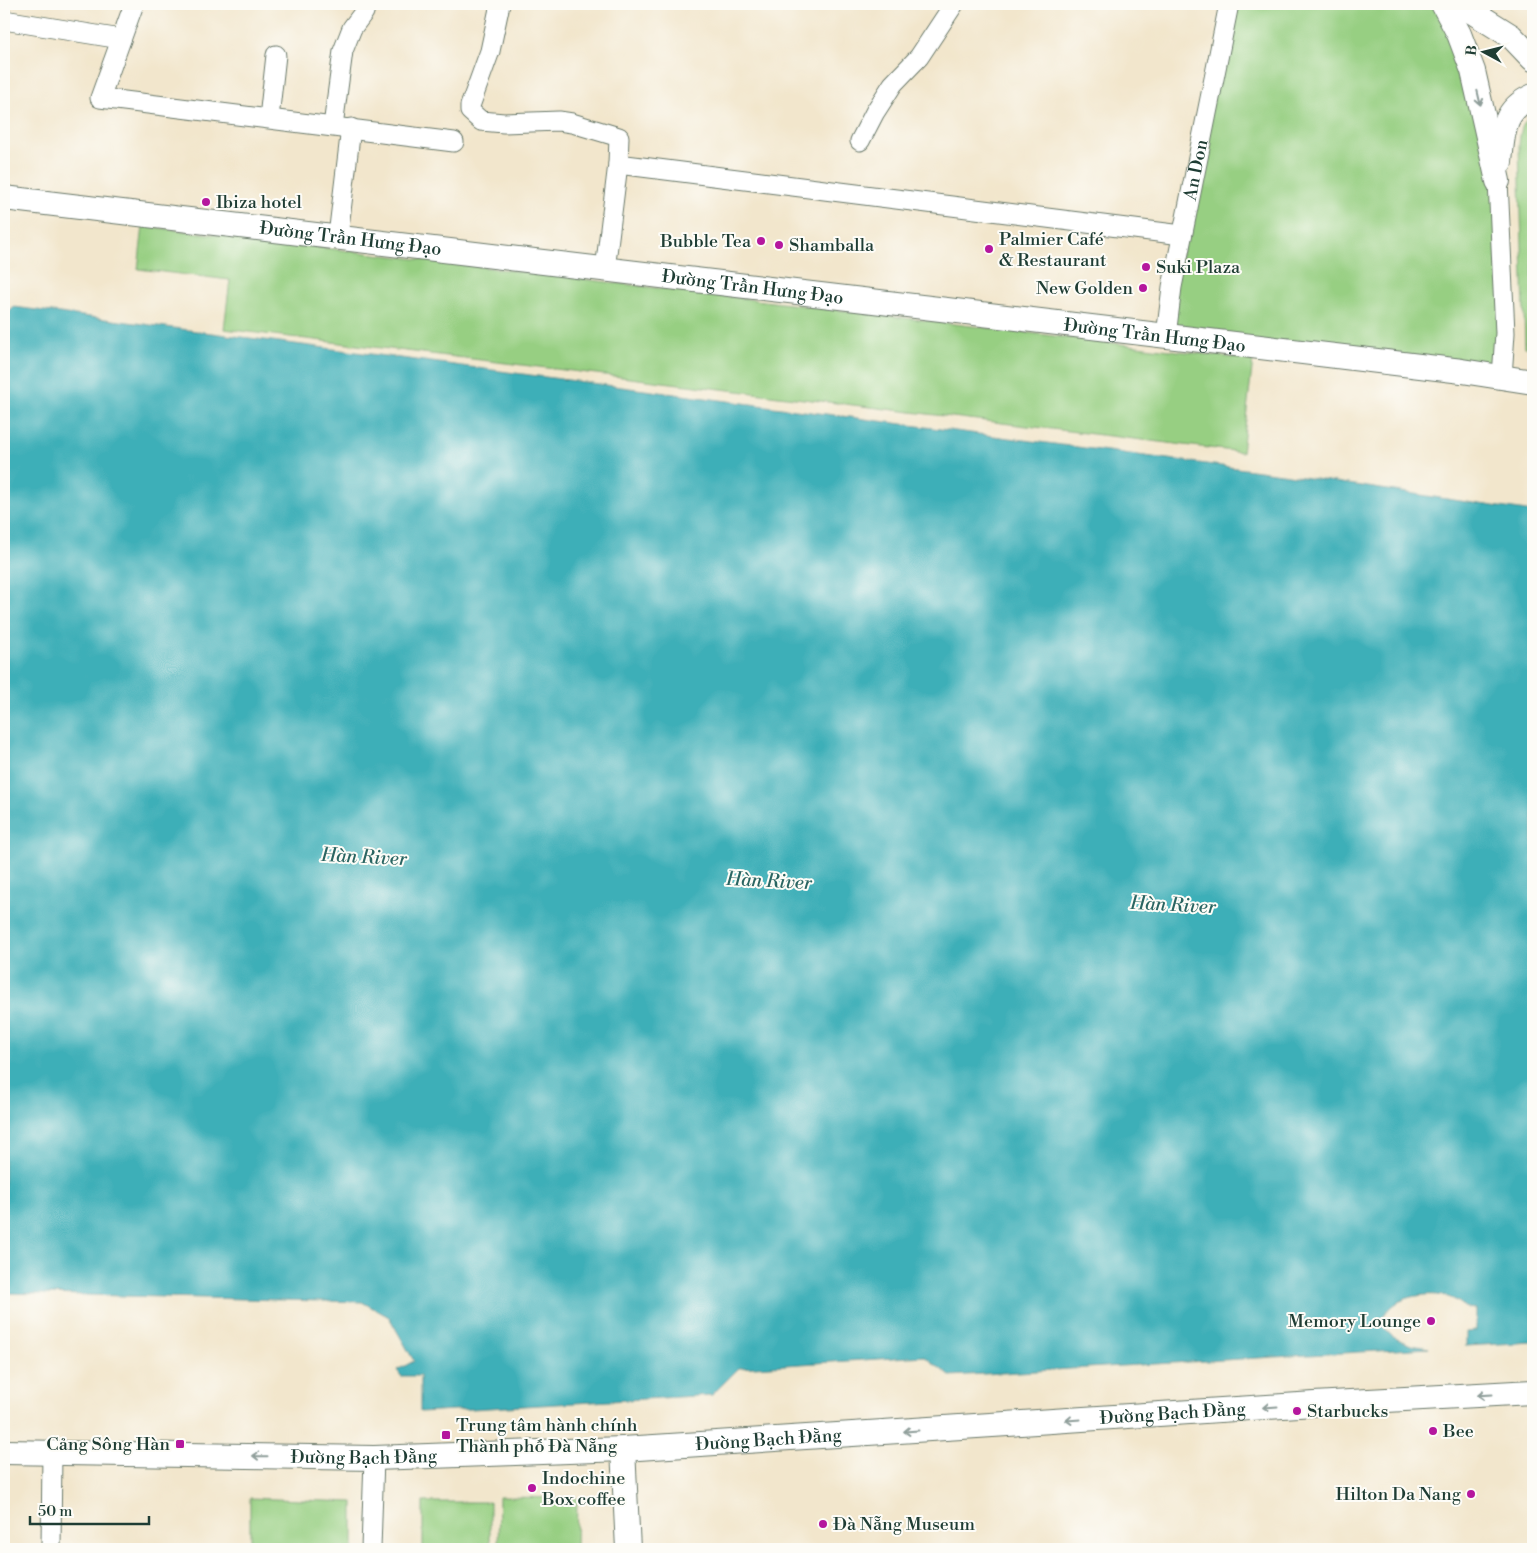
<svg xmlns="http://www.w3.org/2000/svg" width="1537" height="1553" viewBox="0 0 1537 1553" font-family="'Libre Bodoni',serif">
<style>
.green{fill:#97cf82;stroke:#5b865b}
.water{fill:#3eafb8;stroke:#2e7676}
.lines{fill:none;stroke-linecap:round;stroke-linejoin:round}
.minor-casing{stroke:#697869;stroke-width:21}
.major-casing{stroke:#697869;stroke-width:26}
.minor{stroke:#fff;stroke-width:19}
.major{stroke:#fff;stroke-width:24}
.oneway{stroke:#8f9e9a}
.poi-dot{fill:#b5179e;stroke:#fdfcf7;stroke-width:2}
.labels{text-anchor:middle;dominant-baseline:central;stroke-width:4;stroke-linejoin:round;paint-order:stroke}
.street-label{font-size:18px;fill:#1f3d34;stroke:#fdfcf7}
.poi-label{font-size:18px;fill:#1f3d34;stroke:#fdfcf7;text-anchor:start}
.water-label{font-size:19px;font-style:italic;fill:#2a6562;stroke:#fdfcf7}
</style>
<rect width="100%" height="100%" fill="#fdfcf7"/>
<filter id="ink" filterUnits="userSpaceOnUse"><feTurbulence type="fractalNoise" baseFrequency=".02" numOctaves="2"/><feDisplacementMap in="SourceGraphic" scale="10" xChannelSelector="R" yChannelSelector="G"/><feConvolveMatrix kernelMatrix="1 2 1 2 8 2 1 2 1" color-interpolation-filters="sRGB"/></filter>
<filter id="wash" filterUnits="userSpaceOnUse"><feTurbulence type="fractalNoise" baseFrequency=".0096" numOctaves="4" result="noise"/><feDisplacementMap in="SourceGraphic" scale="20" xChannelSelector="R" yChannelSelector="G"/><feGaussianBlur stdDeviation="1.12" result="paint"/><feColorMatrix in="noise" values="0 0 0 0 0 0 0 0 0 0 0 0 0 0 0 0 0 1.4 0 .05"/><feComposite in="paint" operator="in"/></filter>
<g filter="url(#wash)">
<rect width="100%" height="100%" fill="#f2e6cc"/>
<path class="green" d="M1230,4H1443L1498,181L1502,377L1166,336Z
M1533,115V348L1525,347L1519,146C1520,133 1521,122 1533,115Z
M143,226L1253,360L1242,452L224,329L230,280L138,269Z
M499,1497L577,1498L576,1549H498Z
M250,1498L353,1502V1549H250Z
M423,1502H490V1549H423Z"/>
<path class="water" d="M14,307L1282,474L1533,512V1342L1466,1346V1332L1476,1331V1309C1462,1308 1466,1306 1455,1300C1440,1291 1408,1294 1394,1305C1388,1309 1383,1317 1378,1322L1393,1337L1411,1345L1429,1348L950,1376L924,1356L739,1368L712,1395L420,1412V1376H401L397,1370L414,1361L389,1317L362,1302L4,1293V317Z"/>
</g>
<g filter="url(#ink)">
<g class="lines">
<defs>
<g id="minor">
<path d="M134,4L100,98L454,142"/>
<path d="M500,4L490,51L470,106V111L481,121L504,123L559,121L572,123L619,137L618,164L605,270"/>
<path d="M4,20L121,39"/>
<path d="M269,118L276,55"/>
<path d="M333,126L343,51L352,28L364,12L366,4"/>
<path d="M860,141L875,112L893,84L919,57L954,4"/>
<path d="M618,164L1182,235"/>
<path d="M1498,181L1505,333L1502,377"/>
<path d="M338,236L351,128"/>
<path id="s1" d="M1166,336L1172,287L1229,4"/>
<path d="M51,1549L52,1452"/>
<path d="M371,1549L374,1458"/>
</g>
<g id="major">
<path d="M1443,4L1459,34L1473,71L1498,181"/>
<path d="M1460,4L1511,36L1533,59"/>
<path d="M1500,162C1503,132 1502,110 1533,96"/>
<path id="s2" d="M4,198C490,253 976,316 1462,371L1533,382"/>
<path d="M623,1449L628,1549"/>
<path id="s3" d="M4,1452L374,1458L623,1449L1314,1404L1533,1392"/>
</g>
</defs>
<use href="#minor" class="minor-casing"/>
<use href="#major" class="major-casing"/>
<use href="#minor" class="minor"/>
<use href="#major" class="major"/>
</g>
<defs><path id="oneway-shaft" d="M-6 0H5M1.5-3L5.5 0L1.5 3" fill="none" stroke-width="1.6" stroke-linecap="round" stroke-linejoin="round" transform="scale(1.25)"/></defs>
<g class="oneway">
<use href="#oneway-shaft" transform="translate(1479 98) rotate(77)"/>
<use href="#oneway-shaft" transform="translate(1485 1395) rotate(177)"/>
<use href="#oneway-shaft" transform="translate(1270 1407) rotate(176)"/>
<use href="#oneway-shaft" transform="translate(1073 1420) rotate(176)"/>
<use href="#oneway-shaft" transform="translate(911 1431) rotate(176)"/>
<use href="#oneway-shaft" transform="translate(260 1456) rotate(-179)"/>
</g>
</g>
<g class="poi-dot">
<circle cx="206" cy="202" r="5"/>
<circle cx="761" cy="241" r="5"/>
<circle cx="779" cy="245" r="5"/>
<circle cx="989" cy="249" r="5"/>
<circle cx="1146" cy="267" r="5"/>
<circle cx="1143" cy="288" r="5"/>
<circle cx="1431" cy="1321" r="5"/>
<circle cx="1297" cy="1411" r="5"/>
<circle cx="1433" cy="1431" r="5"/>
<rect x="441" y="1430" width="10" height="10" rx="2.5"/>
<rect x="175" y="1439" width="10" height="10" rx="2.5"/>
<circle cx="532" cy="1488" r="5"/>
<circle cx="1471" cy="1494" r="5"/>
<circle cx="823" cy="1524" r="5"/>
</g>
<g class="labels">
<g class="street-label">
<text stroke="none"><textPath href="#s1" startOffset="169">An Don</textPath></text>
<text stroke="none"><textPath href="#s2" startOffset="349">Đường Trần Hưng Đạo</textPath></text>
<text stroke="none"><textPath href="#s2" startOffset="754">Đường Trần Hưng Đạo</textPath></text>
<text stroke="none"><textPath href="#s2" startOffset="1159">Đường Trần Hưng Đạo</textPath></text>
<text stroke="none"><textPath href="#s3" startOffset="1170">Đường Bạch Đằng</textPath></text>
<text stroke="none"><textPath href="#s3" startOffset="765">Đường Bạch Đằng</textPath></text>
<text stroke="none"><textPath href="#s3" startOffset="360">Đường Bạch Đằng</textPath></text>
</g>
<g class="poi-label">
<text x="216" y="202">Ibiza hotel</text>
<text x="999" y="239">Palmier Café<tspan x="999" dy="21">&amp; Restaurant</tspan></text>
<text x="751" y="241" text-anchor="end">Bubble Tea</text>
<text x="789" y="245">Shamballa</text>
<text x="1156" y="267">Suki Plaza</text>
<text x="1133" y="288" text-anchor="end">New Golden</text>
<text x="1421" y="1321" text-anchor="end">Memory Lounge</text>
<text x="1307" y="1411">Starbucks</text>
<text x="456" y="1425">Trung tâm hành chính<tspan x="456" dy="21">Thành phố Đà Nẵng</tspan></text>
<text x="1443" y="1431">Bee</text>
<text x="170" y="1444" text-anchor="end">Cảng Sông Hàn</text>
<text x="542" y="1478">Indochine<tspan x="542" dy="21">Box coffee</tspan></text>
<text x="1461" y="1494" text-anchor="end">Hilton Da Nang</text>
<text x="833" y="1524">Đà Nẵng Museum</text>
</g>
<g class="water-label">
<text transform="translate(364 857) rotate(3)">Hàn River</text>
<text transform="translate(769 881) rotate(3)">Hàn River</text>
<text transform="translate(1173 905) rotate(3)">Hàn River</text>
</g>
</g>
<rect width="1537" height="1553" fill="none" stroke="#fdfcf7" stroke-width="20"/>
<g transform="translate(1484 52) rotate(277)" stroke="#fdfcf7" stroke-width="4" paint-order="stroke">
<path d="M0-4L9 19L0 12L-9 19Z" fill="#1f3d34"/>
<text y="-8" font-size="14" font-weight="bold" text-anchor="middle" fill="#1f3d34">B</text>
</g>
<path d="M30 1516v8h119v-8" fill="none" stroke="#1f3d34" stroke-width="2.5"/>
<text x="38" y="1516" font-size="15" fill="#1f3d34" stroke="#fdfcf7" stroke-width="4" paint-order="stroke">50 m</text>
</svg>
